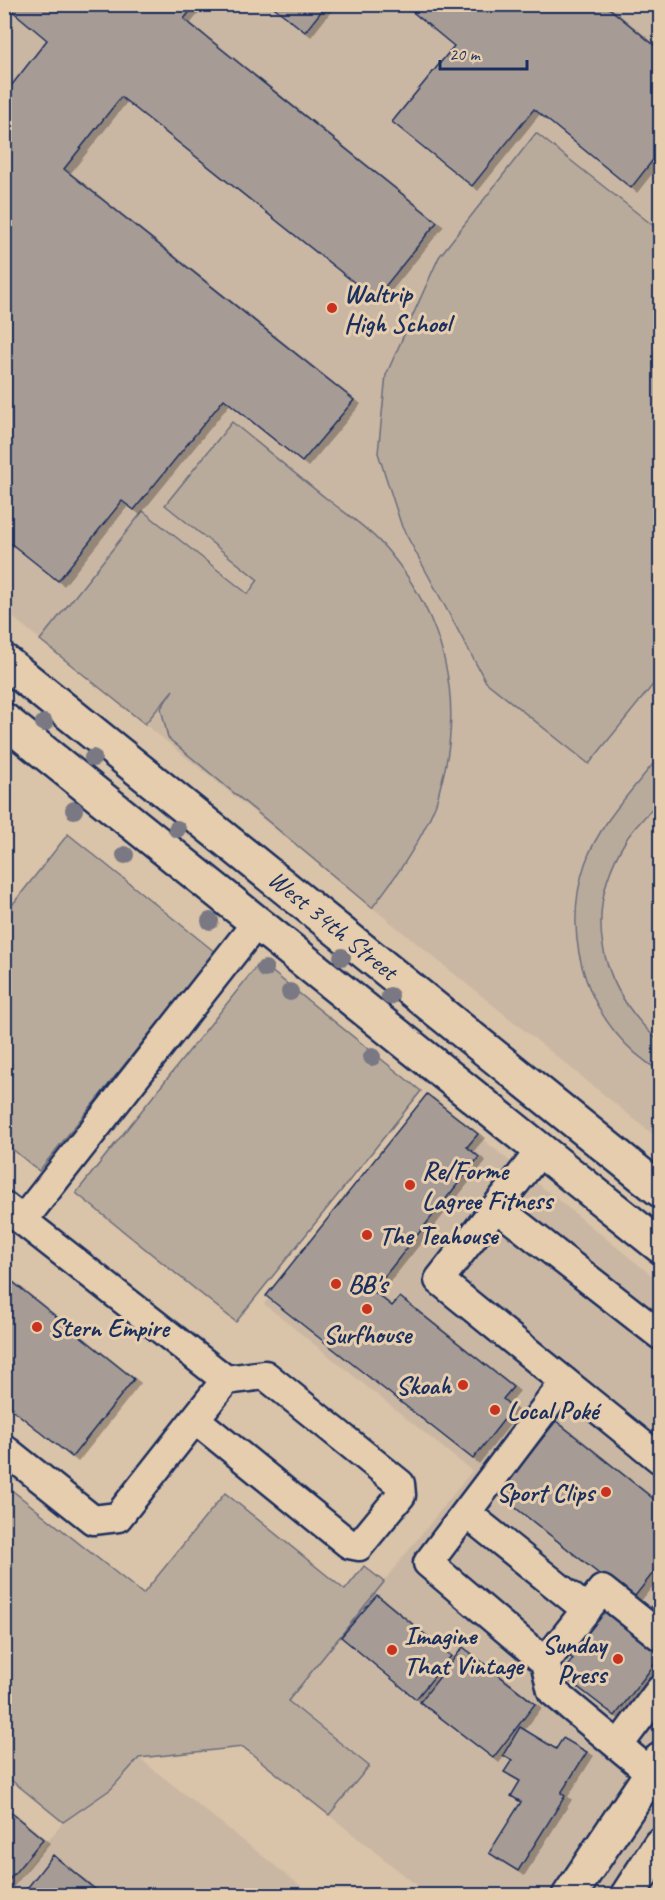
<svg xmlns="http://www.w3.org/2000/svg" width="665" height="1900" viewBox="0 0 665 1900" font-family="Caveat,sans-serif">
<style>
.built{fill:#cab7a3}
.green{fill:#b9ab9c;stroke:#6a6d7d;stroke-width:1.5}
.building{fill:#a79c95;stroke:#1b2f5e;stroke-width:1.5;filter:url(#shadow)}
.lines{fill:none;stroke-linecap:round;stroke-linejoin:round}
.minor-casing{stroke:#1b2f5e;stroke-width:33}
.major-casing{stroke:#1b2f5e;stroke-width:38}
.minor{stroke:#e5cdae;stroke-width:28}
.major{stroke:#e5cdae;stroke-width:33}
.tree{fill:#797883}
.poi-dot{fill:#c8321e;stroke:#e5cdae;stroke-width:2}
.labels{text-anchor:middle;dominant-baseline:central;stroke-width:6;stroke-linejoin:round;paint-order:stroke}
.poi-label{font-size:26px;font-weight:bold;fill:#1b2f5e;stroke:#e5cdae;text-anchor:start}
.street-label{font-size:26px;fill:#1b2f5e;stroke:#e5cdae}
</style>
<defs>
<filter id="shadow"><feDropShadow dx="6" dy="4" stdDeviation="0" flood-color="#0004"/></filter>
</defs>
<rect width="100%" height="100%" fill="#d9c3a9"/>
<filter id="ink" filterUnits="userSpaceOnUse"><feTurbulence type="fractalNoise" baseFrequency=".0167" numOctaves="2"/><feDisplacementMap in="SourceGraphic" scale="12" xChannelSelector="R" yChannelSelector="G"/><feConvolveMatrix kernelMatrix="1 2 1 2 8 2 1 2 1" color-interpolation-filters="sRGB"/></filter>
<g filter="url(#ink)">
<path class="built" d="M4,5H660V1140L5,611Z
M430,1097L660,1282V1895H429L329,1815L369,1766L288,1701L472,1471L264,1304Z
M139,1758L312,1895L5,1896L63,1822L111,1789Z"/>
<path class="green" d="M536,133L660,231V676L589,764L486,682L402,527L378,453L386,375L439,257Z
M232,422C264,448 295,474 327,499C349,516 372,531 389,552C444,618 464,698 442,781C439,790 438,800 434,808C419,845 396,876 372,908L168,738L161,708L173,690L145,724L40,640L143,511L248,594L258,580L165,505Z
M660,755C661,765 663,789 660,796C654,810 634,826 626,840C581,913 599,987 660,1042V1071C590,1030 559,941 585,864C599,823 634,789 660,755Z
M68,834L215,952L39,1171L5,1143V914Z
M260,962L421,1091L236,1322L76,1193Z
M4,1484L143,1594L225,1493L345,1590L364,1566L384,1582L288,1701L369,1766L329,1815L243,1747L139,1758L111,1789L63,1822L5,1775Z"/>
<path class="building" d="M4,4H196L184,19L437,222L375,299L121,97L64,169L354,400L302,462L224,399L134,510L122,501L58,581L4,538V95L47,40Z
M270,4H327L305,32Z
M403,4H604L660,50V151L631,188L534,109L472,186L392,122L454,46Z
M427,1094L478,1134L467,1147L479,1157L373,1291L392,1306L400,1297L513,1387L503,1399L513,1408L473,1459L266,1296Z
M4,1275L134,1379L72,1457L4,1403Z
M556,1421L660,1504V1564L632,1600L498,1494Z
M377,1595L451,1656L416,1699L341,1637Z
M660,1595V1621L648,1611Z
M606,1598L660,1642V1657L615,1716L561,1674L573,1659L564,1652Z
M463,1647L535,1704L493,1758L420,1702Z
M520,1727L556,1749L563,1738L587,1752L561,1793L565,1796L518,1871L489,1853L521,1802L511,1796L520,1781L504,1772L512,1760L503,1755Z
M8,1810L43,1839L4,1886V1814Z
M53,1855L103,1896H21Z"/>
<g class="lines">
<defs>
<path id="minor" d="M541,1150L439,1280L660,1459
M4,1206L226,1380L265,1375L400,1484L401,1495L359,1546L349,1544L195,1419L226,1380
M496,1207L660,1335
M23,1220L258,921
M565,1382L428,1563L545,1662L552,1691L651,1773
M4,1449L93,1520L118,1517L195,1419
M466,1513L587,1610
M545,1662L602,1590L660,1636
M619,1745L660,1690"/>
<path id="major" d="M4,661L660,1190
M4,720L660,1246
M569,1896L660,1760
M627,1896L660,1845"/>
</defs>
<use href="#minor" class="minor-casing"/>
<use href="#major" class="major-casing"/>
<use href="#minor" class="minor"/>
<use href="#major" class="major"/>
</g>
<g class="tree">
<circle cx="44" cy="723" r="9"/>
<circle cx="93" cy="758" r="9"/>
<circle cx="74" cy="810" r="9"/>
<circle cx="177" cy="829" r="9"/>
<circle cx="125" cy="855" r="9"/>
<circle cx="210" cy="921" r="9"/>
<circle cx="342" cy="957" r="9"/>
<circle cx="265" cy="969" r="9"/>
<circle cx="290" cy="992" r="9"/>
<circle cx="390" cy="996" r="9"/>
<circle cx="372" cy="1057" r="9"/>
</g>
</g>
<g class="poi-dot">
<circle cx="332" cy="308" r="6"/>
<circle cx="410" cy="1185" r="6"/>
<circle cx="367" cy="1235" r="6"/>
<circle cx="336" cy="1284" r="6"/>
<circle cx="367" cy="1309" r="6"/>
<circle cx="37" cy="1327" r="6"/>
<circle cx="463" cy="1385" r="6"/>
<circle cx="495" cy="1410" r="6"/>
<circle cx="606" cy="1492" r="6"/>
<circle cx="392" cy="1650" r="6"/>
<circle cx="618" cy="1659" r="6"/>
</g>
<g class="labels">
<g class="poi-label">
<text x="344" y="293">Waltrip<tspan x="344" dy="30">High School</tspan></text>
<text x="422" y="1170">Re/Forme<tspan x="422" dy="30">Lagree Fitness</tspan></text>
<text x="379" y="1235">The Teahouse</text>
<text x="348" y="1284">BB's</text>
<text x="49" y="1327">Stern Empire</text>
<text x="367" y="1334" text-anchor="middle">Surfhouse</text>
<text x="451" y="1385" text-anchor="end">Skoah</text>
<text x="507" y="1410">Local Poké</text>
<text x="594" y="1492" text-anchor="end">Sport Clips</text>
<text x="404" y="1635">Imagine<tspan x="404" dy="30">That Vintage</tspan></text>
<text x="606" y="1644" text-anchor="end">Sunday<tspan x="606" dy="30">Press</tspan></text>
</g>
<g class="street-label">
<text transform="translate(333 925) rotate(39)">West 34th Street</text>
</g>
</g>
<rect width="665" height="1900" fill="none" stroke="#e5cdae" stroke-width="24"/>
<rect x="12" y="12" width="641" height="1876" fill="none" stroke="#1b2f5e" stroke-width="2" filter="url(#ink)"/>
<path d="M440 60v9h87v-9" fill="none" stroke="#1b2f5e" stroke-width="3"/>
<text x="449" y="60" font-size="18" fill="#1b2f5e" stroke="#e5cdae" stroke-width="4.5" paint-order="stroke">20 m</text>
</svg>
